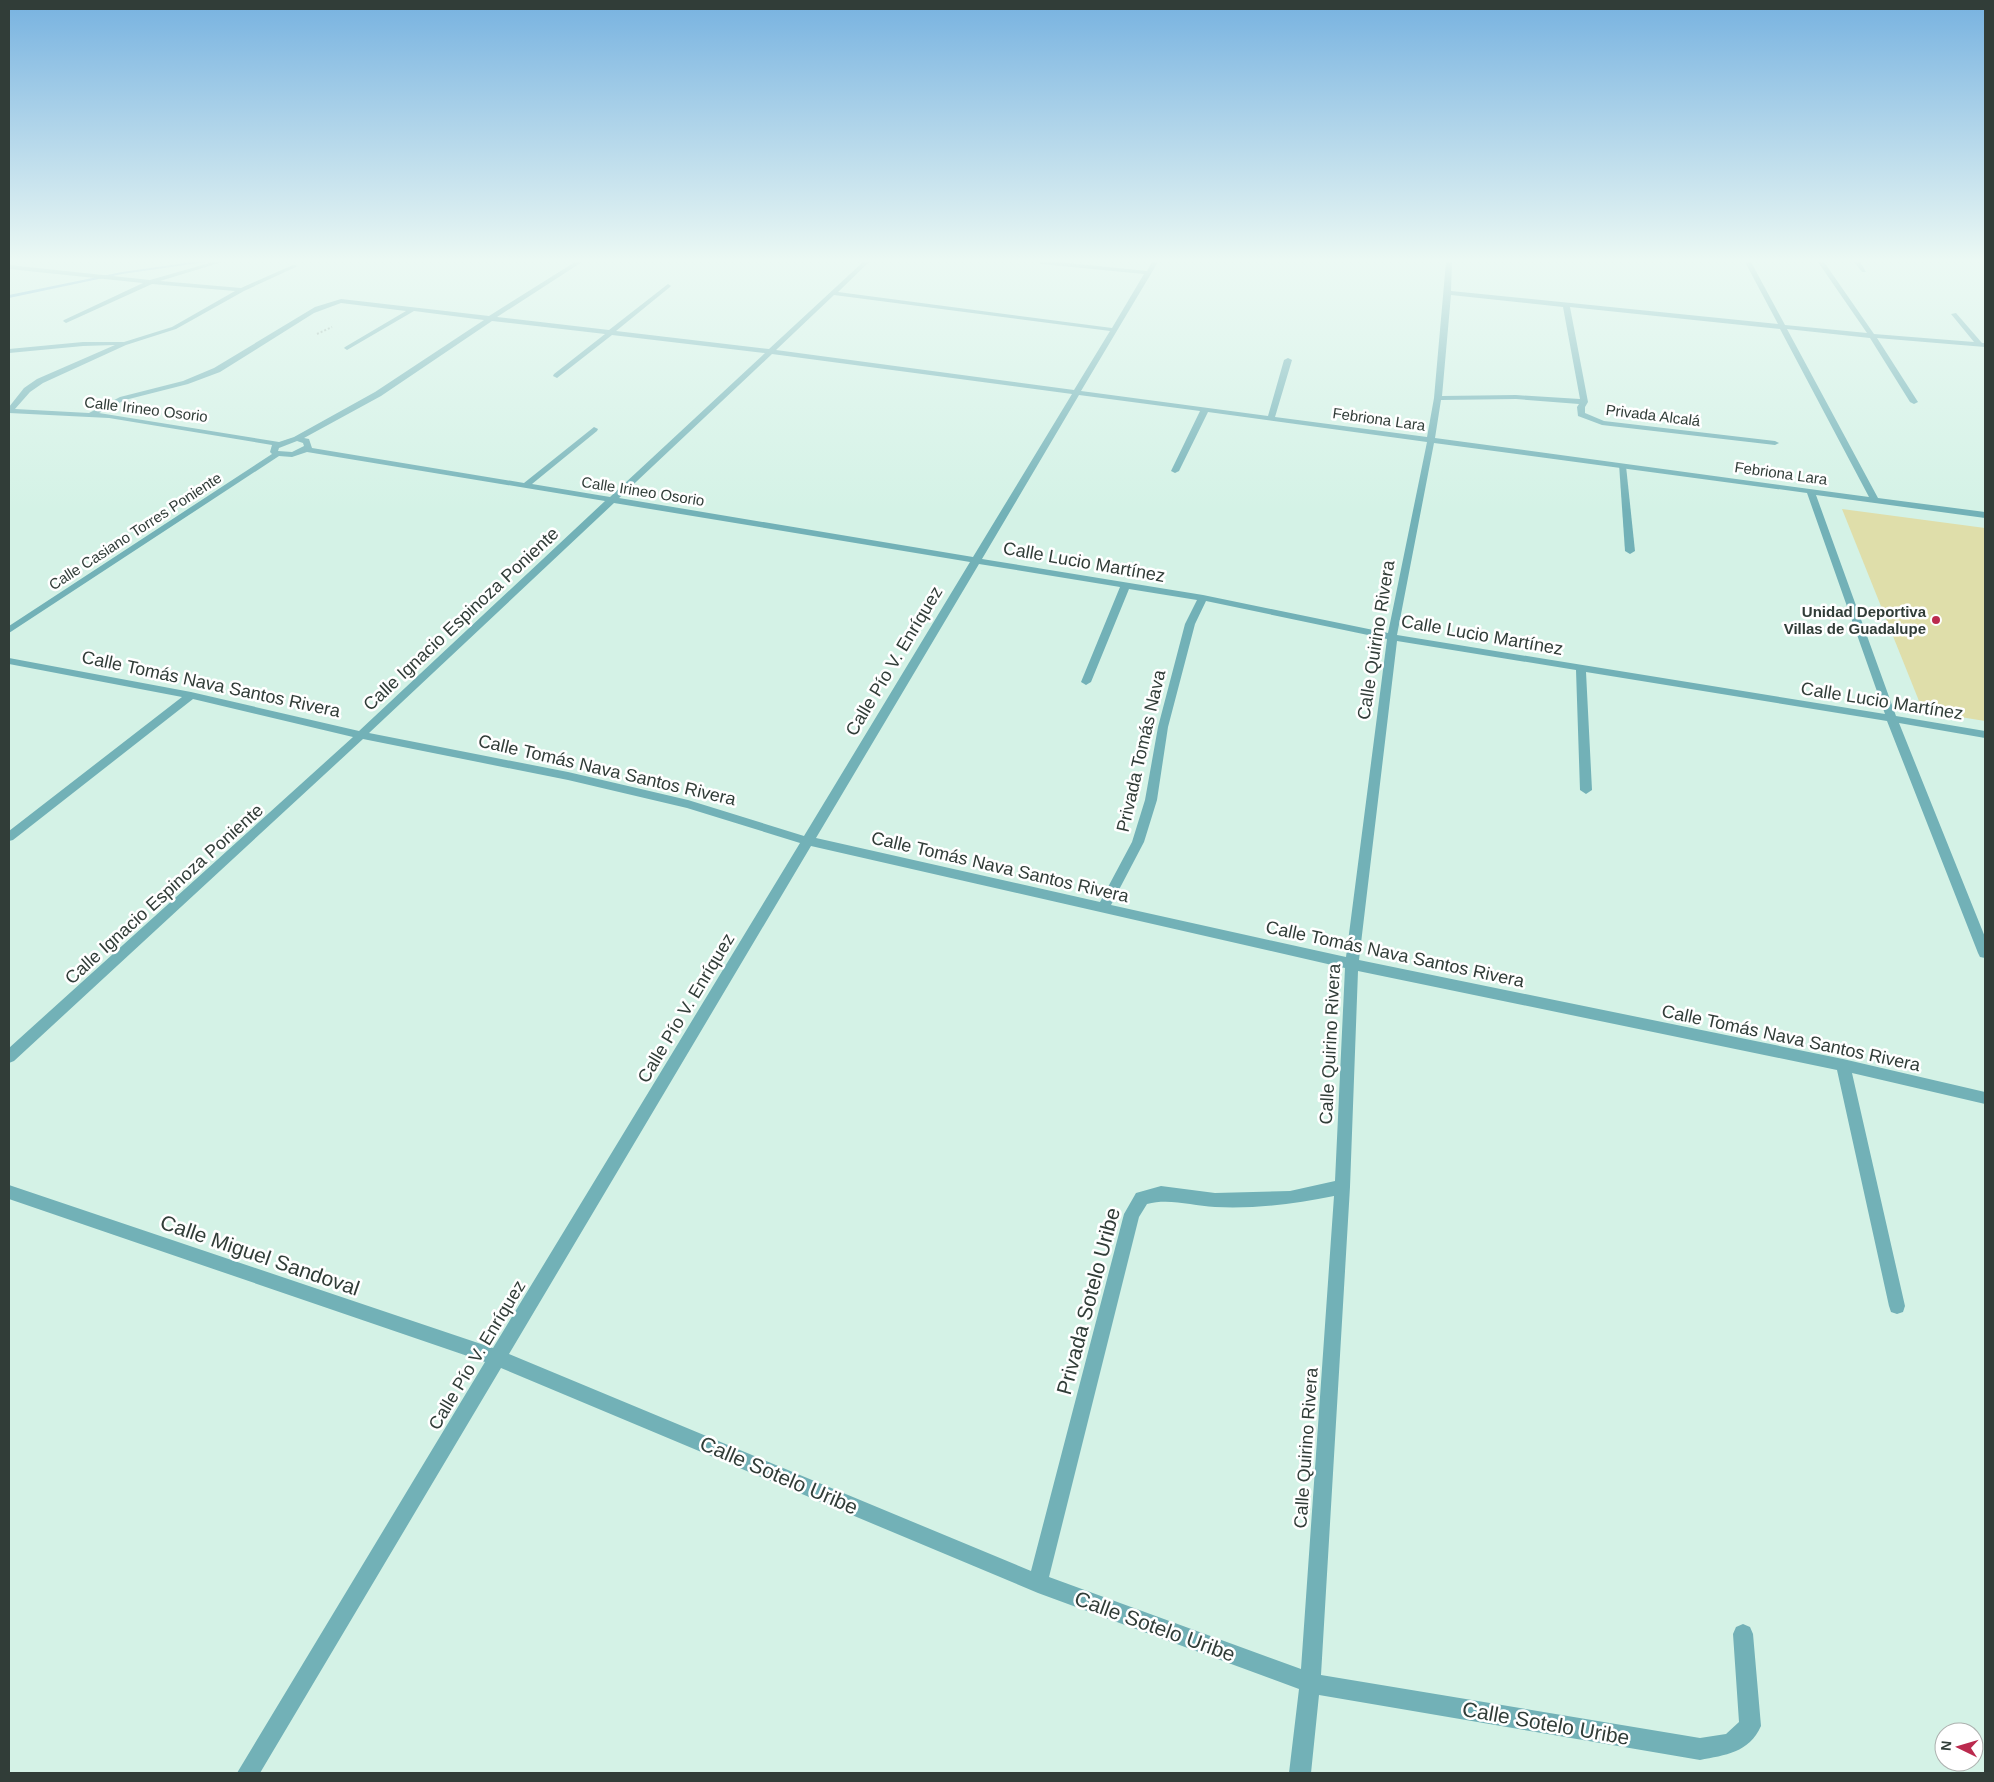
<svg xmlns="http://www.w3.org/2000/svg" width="1994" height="1782" viewBox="0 0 1994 1782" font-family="Arial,sans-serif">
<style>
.green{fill:#dfdeaa}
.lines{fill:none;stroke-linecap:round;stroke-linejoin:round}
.stream{fill:#6fb0d5;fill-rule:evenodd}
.path{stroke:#9cb3aa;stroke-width:2;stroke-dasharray:2 2;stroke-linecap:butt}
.service{fill:#72b1b7;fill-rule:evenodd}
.minor{fill:#72b1b7;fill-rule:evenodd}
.poi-dot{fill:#bb2a4e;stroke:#fff;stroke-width:2}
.labels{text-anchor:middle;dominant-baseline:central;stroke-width:5;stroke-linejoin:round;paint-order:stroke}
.far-street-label{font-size:15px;fill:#313d38;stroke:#fff}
.far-poi-label{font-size:15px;font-weight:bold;fill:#313d38;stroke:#fff;text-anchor:end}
.street-label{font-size:18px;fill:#313d38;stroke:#fff}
.near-street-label{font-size:21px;fill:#313d38;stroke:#fff}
</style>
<rect width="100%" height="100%" fill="#d4f2e6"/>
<path class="green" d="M1842,509L1985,528V721L1923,711Z"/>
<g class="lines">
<path class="stream" d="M193,262H206L122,274L9,298V295L122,272Z"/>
<path class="path" d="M317,334L332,327"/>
<path class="service" d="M1619,464L1626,466L1635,551L1630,554L1625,551Z"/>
<path class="minor" d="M213,262H222L160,281L241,288L293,265L298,266L244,291L176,329L126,345L43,383L30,392L15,409L89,413L120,397L183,381L214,368L315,307L341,299L489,316L575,262H582L497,317L609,330L668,284L671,286L670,287L616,331L769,349L863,262H869L838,292L1112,328L1144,274L1041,264L1038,262H1058L1147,271L1152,262H1158L1081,391L1268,416L1284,360L1288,358L1292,360L1275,417L1427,437L1434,398L1446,262H1452L1451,291L1778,324L1745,262H1751L1785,325L1867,333L1818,262H1824L1874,334L1974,342L1951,314L1956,313L1982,343H1985V347L1877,338L1918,402L1914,404L1910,402L1870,338L1787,329L1878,498L1985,512V518L1816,495L1896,716L1985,731V738L1899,723L1985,937V958L1980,957L1978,953L1887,721L1586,672L1592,790L1586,794L1580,790L1576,670L1397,641L1359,960L1843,1059L1985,1092V1104L1852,1073L1905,1306L1903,1312L1897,1314L1891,1312L1889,1306L1837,1070L1358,971L1350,1187L1321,1675L1700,1738L1726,1734L1739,1722L1733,1634L1736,1627L1743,1624L1750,1627L1753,1634L1761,1726C1749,1753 1725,1755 1700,1760L1319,1695L1311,1773H1289L1299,1689L1038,1593L501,1368L260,1773H237L485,1362L9,1199V1185L493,1348L800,843L687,808L568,780L363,739L14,1061L9,1063V1048L353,737L193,699L13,840L9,841V831L182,697L9,664V658L191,692L359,731L605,501L307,452L292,457L279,456L9,633V626L272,454L270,452L272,445L109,418L9,413V407L24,388L37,379L115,345L83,346L9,353V349L83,342H124L172,327L235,291L152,284L66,323L63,321L64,320L143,283L9,269V265L150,280ZM834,295L1110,331L1074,390L776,350ZM1451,295L1563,307L1580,399L1516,395L1442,396ZM341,303L406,311L345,347L344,348L347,350L414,311L484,320L375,392L294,437L279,442L99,413L125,400L188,384L220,372L314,313ZM1570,307L1780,329L1869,497L1435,438L1441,400L1516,399L1579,404L1577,407L1578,416L1602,425L1775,445L1779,443L1775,441L1604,421L1585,413V407L1588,402ZM492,321L605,334L554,374L553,376L557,378L612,335L765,353L610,497L532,484L597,431L598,429L594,427L524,483L312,448L309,439L304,438L381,396ZM772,354L1072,394L973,557L619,498ZM1079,395L1200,411L1171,471L1175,473L1179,471L1208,412L1427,442L1388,633L1203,595L982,559ZM297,441L303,443L304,446L292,452L278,451L279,448ZM1434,443L1807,493L1885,714L1397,635ZM614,503L970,562L804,836L688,800L568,772L369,733ZM979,564L1120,587L1081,682L1086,685L1091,682L1129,589L1197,600L1185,624L1158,727L1145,800L1132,842L1100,902L816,838ZM1206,601L1387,639L1346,957L1111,905L1144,842L1157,800L1168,727L1195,624ZM811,846L1345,968L1335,1181L1290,1191L1215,1193L1161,1186L1136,1193L1124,1214L1031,1571L509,1354ZM1334,1196L1301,1669L1049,1577L1139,1217L1147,1204C1170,1198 1192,1206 1215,1207C1255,1209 1295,1204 1334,1196Z
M1854,262H1860L1866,272H1862Z"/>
</g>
<linearGradient id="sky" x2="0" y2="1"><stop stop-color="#77b2e0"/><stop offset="0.51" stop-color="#ecf9f4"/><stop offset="1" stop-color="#ecf9f4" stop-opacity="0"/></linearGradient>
<rect width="1994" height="511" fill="url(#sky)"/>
<circle class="poi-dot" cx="1936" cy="620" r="5"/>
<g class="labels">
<g class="far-street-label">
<text transform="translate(146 409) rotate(7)">Calle Irineo Osorio</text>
<text transform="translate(1653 415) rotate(7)">Privada Alcalá</text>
<text transform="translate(1379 419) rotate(8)">Febriona Lara</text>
<text transform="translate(1781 473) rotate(8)">Febriona Lara</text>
<text transform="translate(643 491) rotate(9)">Calle Irineo Osorio</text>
<text transform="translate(135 531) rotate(-33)">Calle Casiano Torres Poniente</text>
</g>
<g class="far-poi-label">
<text x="1926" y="611">Unidad Deportiva<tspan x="1926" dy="17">Villas de Guadalupe</tspan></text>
</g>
<g class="street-label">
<text transform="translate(1084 562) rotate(10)">Calle Lucio Martínez</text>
<text transform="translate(461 619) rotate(-43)">Calle Ignacio Espinoza Poniente</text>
<text transform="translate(1482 635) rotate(10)">Calle Lucio Martínez</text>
<text transform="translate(1376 640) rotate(-81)">Calle Quirino Rivera</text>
<text transform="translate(894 661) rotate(-59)">Calle Pío V. Enríquez</text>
<text transform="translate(211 684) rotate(12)">Calle Tomás Nava Santos Rivera</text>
<text transform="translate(1882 701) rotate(9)">Calle Lucio Martínez</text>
<text transform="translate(1141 751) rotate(-77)">Privada Tomás Nava</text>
<text transform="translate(607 770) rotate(13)">Calle Tomás Nava Santos Rivera</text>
<text transform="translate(1000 867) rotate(13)">Calle Tomás Nava Santos Rivera</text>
<text transform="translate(164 894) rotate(-42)">Calle Ignacio Espinoza Poniente</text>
<text transform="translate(1395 954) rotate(12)">Calle Tomás Nava Santos Rivera</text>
<text transform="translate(686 1008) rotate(-59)">Calle Pío V. Enríquez</text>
<text transform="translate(1791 1038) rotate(12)">Calle Tomás Nava Santos Rivera</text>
<text transform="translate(1330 1044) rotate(-87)">Calle Quirino Rivera</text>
<text transform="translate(477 1355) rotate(-59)">Calle Pío V. Enríquez</text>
<text transform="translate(1306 1448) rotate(-86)">Calle Quirino Rivera</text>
</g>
<g class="near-street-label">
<text transform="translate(260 1255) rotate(19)">Calle Miguel Sandoval</text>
<text transform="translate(1088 1301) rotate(-75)">Privada Sotelo Uribe</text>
<text transform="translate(779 1475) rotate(23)">Calle Sotelo Uribe</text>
<text transform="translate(1155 1626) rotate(20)">Calle Sotelo Uribe</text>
<text transform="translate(1546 1723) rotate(10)">Calle Sotelo Uribe</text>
</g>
</g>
<rect width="1994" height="1782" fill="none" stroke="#313d38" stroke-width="20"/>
<g transform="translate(1959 1747) rotate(275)"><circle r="24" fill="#ffffff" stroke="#adb1af"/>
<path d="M0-4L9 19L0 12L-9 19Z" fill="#bb2a4e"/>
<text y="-8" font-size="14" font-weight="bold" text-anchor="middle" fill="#313d38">N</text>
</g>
</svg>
